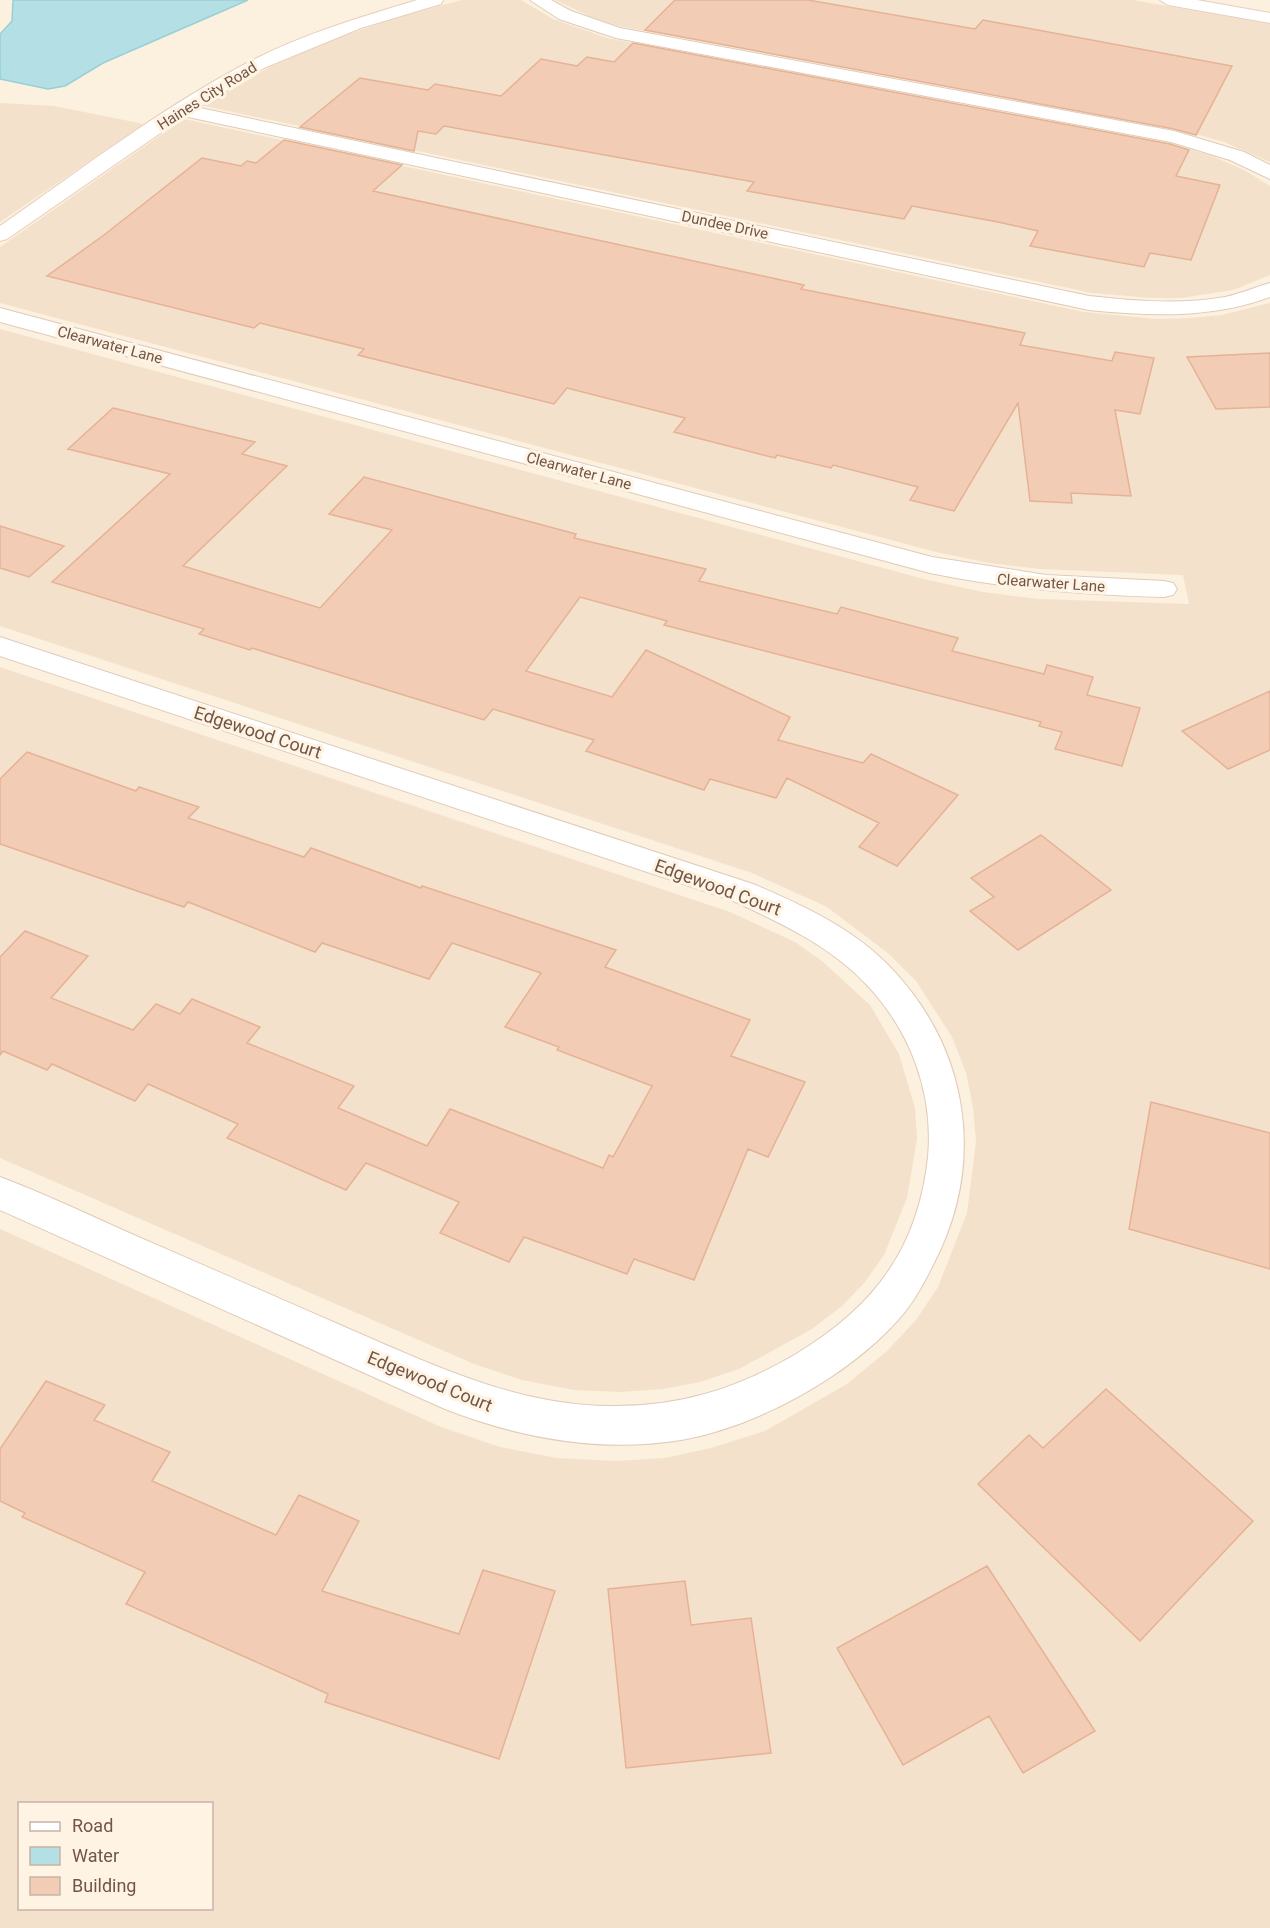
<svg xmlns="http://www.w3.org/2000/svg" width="1270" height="1928" viewBox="0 0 1270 1928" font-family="Roboto,sans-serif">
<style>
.residential{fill:#f4e1cc;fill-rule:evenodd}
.water{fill:#b3dfe5;stroke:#99cfd7;stroke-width:1.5}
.building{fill:#f2ccb5;stroke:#e5b295;stroke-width:1.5}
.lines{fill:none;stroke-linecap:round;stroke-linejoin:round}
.street-casing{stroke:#e0cbba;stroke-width:2}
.secondary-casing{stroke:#e7ceba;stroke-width:2}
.street{fill:#fff;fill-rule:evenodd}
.secondary{fill:#fff;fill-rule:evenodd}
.labels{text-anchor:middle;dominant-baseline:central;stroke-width:6;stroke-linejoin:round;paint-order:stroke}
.far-street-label{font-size:15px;fill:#725546;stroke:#fff4e4}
.street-label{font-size:18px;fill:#725546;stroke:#fff4e4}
</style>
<rect width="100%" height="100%" fill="#fcf0de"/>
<path class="residential" d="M462,0H521L553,19L607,38L1169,144L1210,155L1244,170L1270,186V275L1233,290L1181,298H1152L1092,293L204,106L268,68L329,41L398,17Z
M555,0H1133L1270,24V162L1224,142L1178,129L623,27L598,20Z
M0,103L54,106L144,124L0,222Z
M184,119L1084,312L1157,319L1189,318L1222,315L1270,303V1928H0V1229L441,1427L500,1447L556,1458L617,1461L665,1458L711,1448L765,1431L847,1384L887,1351L916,1320L938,1287L967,1213L976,1141L973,1107L966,1073L952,1037L916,981L889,954L827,907L752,873L0,626V329L924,579L983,592L1039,599L1189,604L1183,575L1040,569L989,563L936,552L0,303V247ZM20,1804H212V1908H20Z
M0,667L730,912L795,942L822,961L870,1005L899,1054L915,1108L917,1139L907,1198L884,1255L865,1282L842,1306L812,1329L739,1369L700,1382L663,1389L620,1392L574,1390L522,1380L474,1364L0,1158Z"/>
<path class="water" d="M13,0H248L103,63L65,86L48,89L0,79V34L12,21Z"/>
<path class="building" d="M675,0H808L975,29L983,20L1232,66L1196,135L1174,129L645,30Z
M633,43L1170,144L1189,150L1176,176L1220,185L1191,260L1150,253L1144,267L1030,246L1038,231L998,222L912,206L904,219L747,191L754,182L444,126L436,134L418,131L414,151L300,127L360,78L428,90L435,84L501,96L541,59L577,66L587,57L614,62Z
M284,140L402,165L373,191L804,285L801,289L1025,333L1020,345L1112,361L1115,352L1154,358L1140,414L1115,410L1131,496L1071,493L1072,503L1030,501L1018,403L954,511L910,500L918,487L833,465L831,468L777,455L775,458L674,432L685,418L567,388L554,404L358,355L364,349L260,323L254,328L47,276L104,235L202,158L241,166L247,161L256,163Z
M1270,353V407L1216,409L1187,357Z
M113,408L255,442L242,454L287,466L183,566L320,608L392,530L329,514L364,477L576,534L574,538L706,569L699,581L837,614L841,607L958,638L952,651L1044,674L1047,665L1093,677L1087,695L1140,708L1122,766L1055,749L1062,732L1039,726L1041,722L664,625L667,621L580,597L526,671L612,697L646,650L790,717L778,740L863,763L871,754L958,795L897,866L859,847L879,823L787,778L776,798L710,779L704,790L586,751L594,740L493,709L484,720L252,648L250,650L199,634L204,629L52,582L170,474L68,449Z
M0,526L64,546L29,577L0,568Z
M1270,691V750L1228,769L1182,731Z
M27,752L136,791L139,787L199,807L188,818L304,857L311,848L421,888L422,886L616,950L605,967L750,1020L731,1056L805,1082L768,1157L748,1149L694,1280L634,1259L627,1274L524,1237L509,1262L440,1233L459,1202L366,1163L346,1190L227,1138L238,1124L148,1084L135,1101L52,1064L47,1070L3,1051L0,1055V957L25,931L88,956L51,998L133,1030L156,1004L180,1014L192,999L260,1027L247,1043L354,1086L338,1108L427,1146L450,1109L603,1168L609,1155L613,1157L652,1086L557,1050L559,1047L505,1027L541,973L452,943L429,979L322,943L315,952L188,902L184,907L0,844V779Z
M1041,835L1111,890L1018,950L970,911L994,897L971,878Z
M1151,1102L1270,1133V1269L1129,1229Z
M46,1381L105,1405L94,1420L170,1452L152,1481L276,1535L299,1495L359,1521L322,1591L459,1634L483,1570L555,1591L499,1759L325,1702L328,1694L126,1604L145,1572L22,1517L25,1513L0,1501V1449Z
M1106,1389L1253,1521L1140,1641L978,1484L1029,1435L1043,1448Z
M987,1566L1095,1731L1023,1773L989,1716L903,1765L837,1648Z
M685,1581L691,1625L751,1618L771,1753L626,1768L608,1589Z"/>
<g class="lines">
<defs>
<path id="street" d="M530,0H551L571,11L620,28L1174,131L1244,152L1270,165V179L1230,160L1171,142L616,38L559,19Z
M181,104L1089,296C1134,301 1180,305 1225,297C1240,294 1255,287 1270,283V297C1211,319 1150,316 1089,310L174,114L172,110Z
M0,308L932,557L1046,575L1164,581L1173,583L1177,589L1173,595L1164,597C1085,595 1007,589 930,573L0,322Z
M0,637L753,884C802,905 853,928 891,968C969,1050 986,1162 934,1263C924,1283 913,1304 898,1320C847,1377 756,1427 681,1440C601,1453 519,1438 445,1409L0,1210V1177C43,1193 85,1213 127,1232C201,1264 274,1296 347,1328C433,1365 515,1405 610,1406C679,1407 737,1389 796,1354C874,1307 918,1249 928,1157C934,1093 910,1030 866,984C829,945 779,922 731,900L0,656Z"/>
<path id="secondary" d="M417,0H443L441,4L361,28L264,68L188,114L7,239L0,241V226C82,169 162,107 251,61C303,34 361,17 417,0Z
M1160,0H1197L1270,13V23L1168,5Z"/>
</defs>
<use href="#street" class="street-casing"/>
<use href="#secondary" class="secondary-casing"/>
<use href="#street" class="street"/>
<use href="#secondary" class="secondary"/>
</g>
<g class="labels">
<g class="far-street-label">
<text transform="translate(207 96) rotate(-32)">Haines City Road</text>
<text transform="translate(725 225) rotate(12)">Dundee Drive</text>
<text transform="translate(110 345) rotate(15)">Clearwater Lane</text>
<text transform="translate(579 471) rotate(15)">Clearwater Lane</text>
<text transform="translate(1051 583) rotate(4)">Clearwater Lane</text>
</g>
<g class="street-label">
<text transform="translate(258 732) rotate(18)">Edgewood Court</text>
<text transform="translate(718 887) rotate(20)">Edgewood Court</text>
<text transform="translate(430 1381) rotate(22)">Edgewood Court</text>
</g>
</g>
<rect x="18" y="1802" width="195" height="108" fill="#fff4e4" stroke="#c7b4a5" stroke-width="1.5"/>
<rect x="30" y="1822" width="30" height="9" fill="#ffffff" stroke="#c7b4a5" stroke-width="1.5"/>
<text x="72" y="1832" font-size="18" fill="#725546">Road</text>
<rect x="30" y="1847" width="30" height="18" fill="#b3dfe5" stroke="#c7b4a5" stroke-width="1.5"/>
<text x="72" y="1862" font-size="18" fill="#725546">Water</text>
<rect x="30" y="1877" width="30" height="18" fill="#f2ccb5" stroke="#c7b4a5" stroke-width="1.5"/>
<text x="72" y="1892" font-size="18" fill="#725546">Building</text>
</svg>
